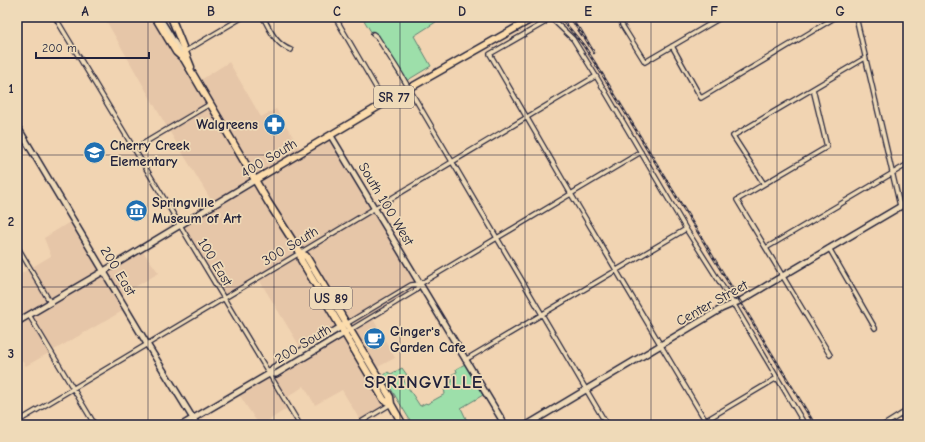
<svg xmlns="http://www.w3.org/2000/svg" width="925" height="442" viewBox="0 0 925 442" font-family="'Comic Neue',sans-serif">
<style>
.built{fill:#e6c6a8}
.green{fill:#9ddfaa;stroke:#608072}
.lines{fill:none;stroke-linecap:round;stroke-linejoin:round}
.street-casing{stroke:#22223b;stroke-width:6}
.secondary-casing{stroke:#22223b;stroke-width:8}
.primary-casing{stroke:#22223b;stroke-width:9}
.street{stroke:#efdab8;stroke-width:3.5}
.secondary{stroke:#efdab8;stroke-width:5}
.primary{stroke:#fcdcac;stroke-width:6}
.rail-casing{stroke:#22223b;stroke-width:2.5}
.rail{stroke:#efdab8;stroke-width:1;stroke-dasharray:3;stroke-linecap:butt}
.grid{fill:none;stroke:#22223b;stroke-width:1;stroke-opacity:0.55}
.labels{text-anchor:middle;dominant-baseline:central;stroke-width:3.5;stroke-linejoin:round;paint-order:stroke}
.shield{fill:#efdab8;stroke:#605960;stroke-width:1}
.shield-label{font-size:13px;font-weight:bold;fill:#22223b}
.poi-label{font-size:14px;font-weight:bold;fill:#22223b;stroke:#efdab8;text-anchor:start}
.street-label{font-size:14px;fill:#22223b;stroke:#efdab8}
.district-label{font-size:18px;font-weight:bold;letter-spacing:1px;fill:#22223b;stroke:#efdab8}
.neatline{fill:none;stroke:#22223b;stroke-width:1.5}
.grid-label{font-size:13px;text-anchor:middle;font-weight:bold;fill:#22223b}
</style>
<rect width="100%" height="100%" fill="#f1d4b2"/>
<filter id="ink" filterUnits="userSpaceOnUse"><feTurbulence type="fractalNoise" baseFrequency=".025" numOctaves="2"/><feDisplacementMap in="SourceGraphic" scale="8" xChannelSelector="R" yChannelSelector="G"/><feConvolveMatrix kernelMatrix="1 2 1 2 8 2 1 2 1" color-interpolation-filters="sRGB"/></filter>
<g filter="url(#ink)">
<path class="built" d="M104,17H154L196,83L229,62L261,117L276,109L302,152L331,136L420,284L372,317L395,358L374,369L391,404L361,422L342,390L315,405L304,386L285,399L289,407L262,425H259L238,393L302,350L258,278L224,298L180,225L214,205L168,129Z
M73,220L104,271L141,249L159,273L119,296L126,309L26,366L19,358L17,359V276L51,256L44,238Z"/>
<path class="green" d="M362,17H437L439,20L414,36L431,66L403,83L376,38L373,35Z
M465,364L483,395L461,408L469,425H413L383,376L388,372L391,374L402,368L407,375L403,377L405,383L420,406L426,403L427,404L445,394L444,388L449,386V383L452,382L451,375L457,372L456,369Z"/>
<g class="lines">
<defs>
<path id="street" d="M55,17L300,425
M263,17C270,30 276,45 291,50
M335,17L385,103
M548,17L544,23L490,54L571,194L708,425
M550,17L573,39L596,76L686,229L733,303L805,425
M623,17L621,19L622,25L645,62L722,17
M856,17L900,206
M373,34L377,37L400,73L607,425
M672,46L701,98L836,17
M184,52L243,17
M813,89L827,147L737,200L830,355
M134,149L210,104
M764,184L733,136L865,58
M17,246L50,302
M766,248L908,164
M829,248L875,328
M29,315L95,425
M346,324L411,285L420,284L641,152
M350,330L415,291L420,284
M465,360L686,229
M17,422L596,76
M356,425L391,404
M698,425L777,378
M884,425L908,410"/>
<path id="secondary" d="M159,17L182,55
M17,126L147,344L197,425
M331,136L505,425
M17,322L104,271L255,180
M269,374H276L346,332
M182,425L269,374L273,368L346,324
M527,425L721,309L742,300L908,202"/>
<path id="primary" d="M155,17L176,52L184,59L268,202L298,249L300,253L301,260L384,400L391,404
M171,17L191,67
M255,180L408,89L535,17
M300,253L306,256L390,397L391,404L403,425"/>
</defs>
<use href="#street" class="street-casing"/>
<use href="#secondary" class="secondary-casing"/>
<use href="#primary" class="primary-casing"/>
<use href="#street" class="street"/>
<use href="#secondary" class="secondary"/>
<use href="#primary" class="primary"/>
<defs>
<path id="rail" d="M560,17L584,46L602,74L815,425
M570,17L582,35
M580,29L594,53"/>
</defs>
<use href="#rail" class="rail-casing"/>
<use href="#rail" class="rail"/>
</g>
</g>
<path class="grid" d="M148,17V425M274,17V425M400,17V425M525,17V425M651,17V425M777,17V425M17,155H908M17,287H908"/>
<defs>
<symbol id="pharmacy-disc" viewBox="-11 -11 22 22"><circle r="9.5" fill="#1f6fb2" stroke="#efdab8"/><path d="M-2-6h4v4h4v4h-4v4h-4v-4h-4v-4h4Z" fill="#fff"/></symbol>
<symbol id="school-disc" viewBox="-11 -11 22 22"><circle r="9.5" fill="#1f6fb2" stroke="#efdab8"/><path d="M0-5L7-2L0 1L-7-2ZM-4 1L0 2.5L4 1V4Q0 6-4 4Z" fill="#fff"/></symbol>
<symbol id="museum-disc" viewBox="-11 -11 22 22"><circle r="9.5" fill="#1f6fb2" stroke="#efdab8"/><path d="M0-6L6-3V-2H-6V-3ZM-5-1h2V3h-2ZM-1-1h2V3h-2ZM3-1h2V3H3ZM-6 4H6V6H-6Z" fill="#fff"/></symbol>
<symbol id="cafe-disc" viewBox="-11 -11 22 22"><circle r="9.5" fill="#1f6fb2" stroke="#efdab8"/><path d="M-5.5-4.5H6V0H3Q3 3.5 0 3.5H-2.5Q-5.5 3.5-5.5 0ZM3-3.2v2h1.7v-2ZM-6 4.5H4V6H-6Z" fill="#fff"/></symbol>
</defs>
<g fill-rule="evenodd">
<use href="#pharmacy-disc" x="262" y="112" width="25" height="25"/>
<use href="#school-disc" x="82" y="140" width="25" height="25"/>
<use href="#museum-disc" x="124" y="198" width="25" height="25"/>
<use href="#cafe-disc" x="362" y="326" width="25" height="25"/>
</g>
<g class="labels">
<g class="shield">
<rect x="374" y="86" width="40" height="22" rx="3"/>
<rect x="310" y="287" width="42" height="22" rx="3"/>
</g>
<g class="shield-label">
<text x="394" y="97">SR 77</text>
<text x="331" y="298">US 89</text>
</g>
<g class="poi-label">
<text x="258" y="124" text-anchor="end">Walgreens</text>
<text x="110" y="145">Cherry Creek<tspan x="110" dy="16">Elementary</tspan></text>
<text x="152" y="202">Springville<tspan x="152" dy="16">Museum of Art</tspan></text>
<text x="390" y="331">Ginger's<tspan x="390" dy="16">Garden Cafe</tspan></text>
</g>
<g class="street-label">
<text transform="translate(269 158) rotate(-31)">400 South</text>
<text transform="translate(386 204) rotate(59)">South 100 West</text>
<text transform="translate(290 246) rotate(-31)">300 South</text>
<text transform="translate(215 262) rotate(59)">100 East</text>
<text transform="translate(118 271) rotate(59)">200 East</text>
<text transform="translate(712 303) rotate(-29)">Center Street</text>
<text transform="translate(303 344) rotate(-31)">200 South</text>
</g>
<g class="district-label">
<text x="424" y="382">SPRINGVILLE</text>
</g>
</g>
<rect width="925" height="442" fill="none" stroke="#efdab8" stroke-width="44"/>
<path d="M36 52v6h113v-6" fill="none" stroke="#22223b" stroke-width="2"/>
<text x="42" y="52" font-size="12" fill="#22223b" stroke="#efdab8" stroke-width="3" paint-order="stroke">200 m</text>
<rect x="22" y="22" width="881" height="398" class="neatline"/>
<g class="grid-label">
<text x="85" y="16">A</text>
<text x="211" y="16">B</text>
<text x="337" y="16">C</text>
<text x="462" y="16">D</text>
<text x="588" y="16">E</text>
<text x="714" y="16">F</text>
<text x="840" y="16">G</text>
<text x="11" y="93">1</text>
<text x="11" y="226">2</text>
<text x="11" y="358">3</text>
</g>
</svg>
